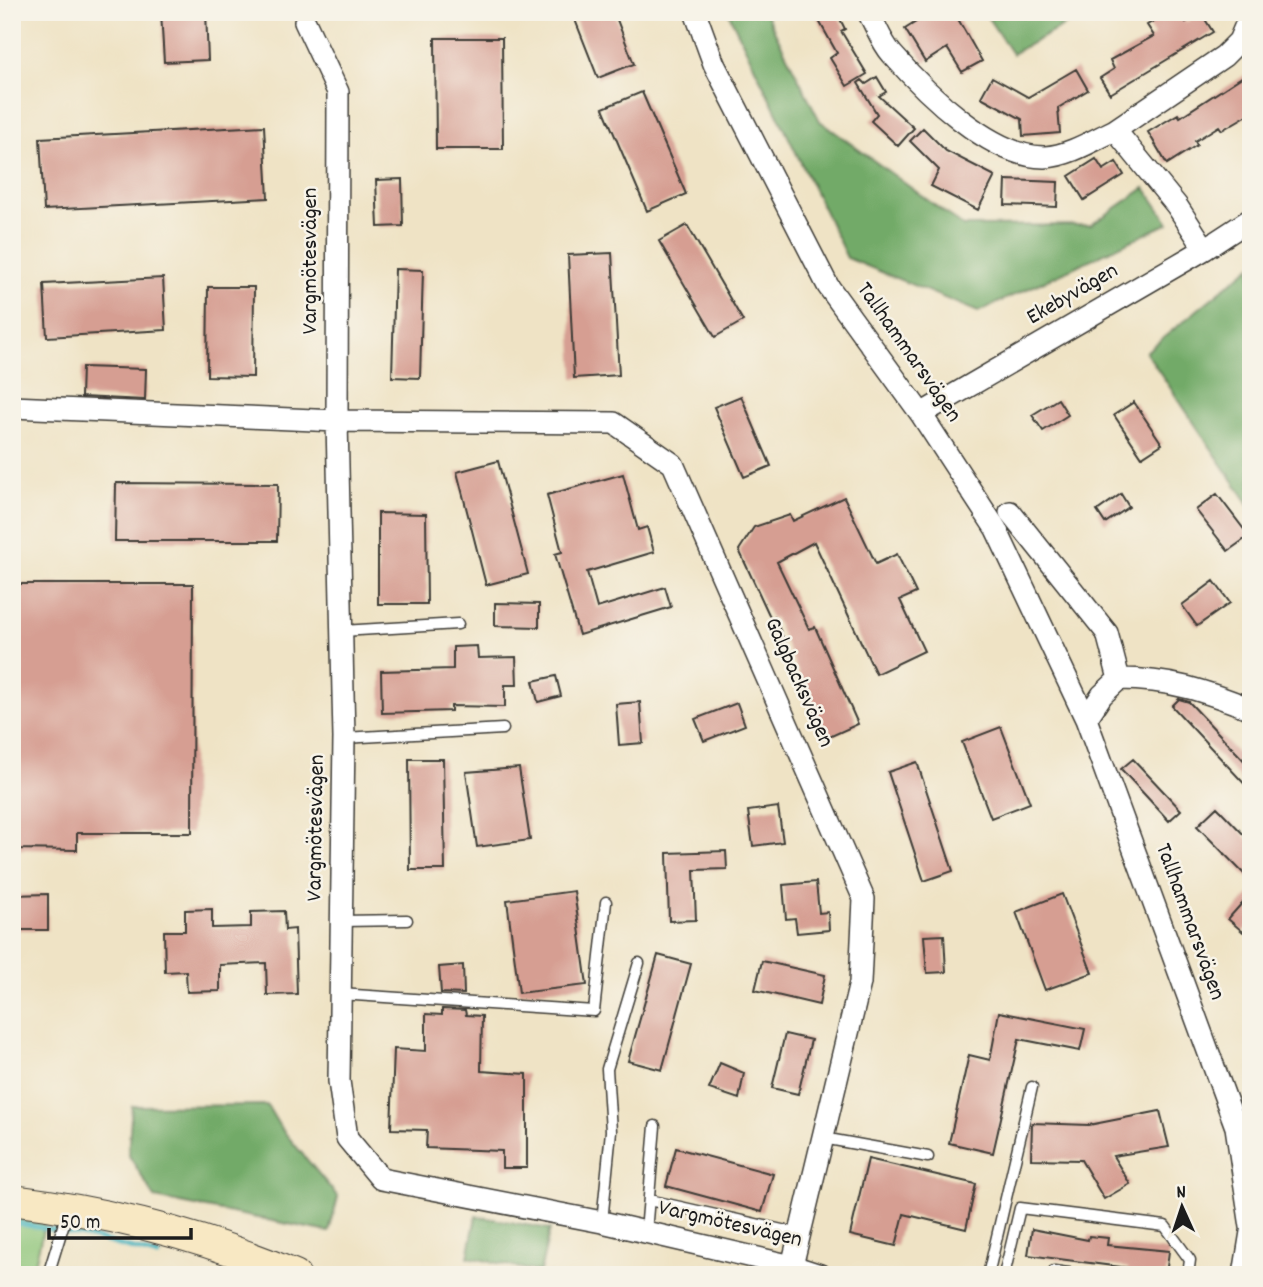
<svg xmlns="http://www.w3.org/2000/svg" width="1263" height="1287" viewBox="0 0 1263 1287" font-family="Dekko,sans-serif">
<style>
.green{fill:#8dc478;stroke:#54704a;stroke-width:2}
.forest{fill:#72aa68;stroke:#476342;stroke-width:2}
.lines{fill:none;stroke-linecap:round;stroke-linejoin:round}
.stream{stroke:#43b2bd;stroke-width:5}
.building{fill:#d69e92}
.service-casing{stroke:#3c3a35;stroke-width:13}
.minor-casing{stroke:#3c3a35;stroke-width:24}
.secondary-casing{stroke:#3c3a35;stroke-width:32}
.service{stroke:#fff;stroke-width:10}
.minor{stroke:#fff;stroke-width:21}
.secondary{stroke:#f8e8c3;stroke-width:30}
.labels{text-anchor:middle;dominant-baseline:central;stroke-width:5;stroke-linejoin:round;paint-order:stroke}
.street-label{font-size:23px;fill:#1c1c1c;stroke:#f7f3e8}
</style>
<rect width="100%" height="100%" fill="#f7f3e8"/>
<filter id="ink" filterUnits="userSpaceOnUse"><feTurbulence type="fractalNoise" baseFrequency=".0143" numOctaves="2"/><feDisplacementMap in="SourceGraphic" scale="14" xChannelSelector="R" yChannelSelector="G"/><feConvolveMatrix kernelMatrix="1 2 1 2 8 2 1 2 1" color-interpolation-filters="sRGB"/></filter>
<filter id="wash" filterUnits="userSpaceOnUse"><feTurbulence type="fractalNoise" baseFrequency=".00686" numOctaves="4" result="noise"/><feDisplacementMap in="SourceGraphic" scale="28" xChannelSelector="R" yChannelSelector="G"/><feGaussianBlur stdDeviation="1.57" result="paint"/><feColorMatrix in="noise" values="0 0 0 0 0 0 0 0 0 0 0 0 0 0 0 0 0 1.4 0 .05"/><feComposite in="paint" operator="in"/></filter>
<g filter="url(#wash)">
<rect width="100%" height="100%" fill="#efe3c5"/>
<path class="green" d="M12,1218L45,1223L32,1275H12Z"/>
<path class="forest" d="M728,12H765L820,121L963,226L1091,225L1145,188L1169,223L978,312L847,258Z
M984,12H1089L1012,54Z
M1251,266V507L1146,352Z
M267,1105L280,1127L338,1197L329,1232L155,1198L128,1154L132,1106Z
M476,1216L550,1229L540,1272L468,1257Z"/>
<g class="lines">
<path class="stream" d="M12,1222L94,1238L158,1256"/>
</g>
<g id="blocks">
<path class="building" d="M161,12H206L208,60L164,62Z
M572,12H614L634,64L598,78Z
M814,12H830L832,16L837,13L845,29L841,31L867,74L847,86L830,58L837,53Z
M932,12H954L982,61L962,72L947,48L925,62L905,29Z
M1170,12H1181L1186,22L1201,13L1213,32L1110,94L1100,78L1114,69L1110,60L1154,36L1147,25Z
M435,38H502L503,149H436Z
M1076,69L1088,90L1058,108L1060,133L1023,136L1022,119L981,97L992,77L1028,97Z
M1251,71V113L1222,130L1219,126L1195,141L1197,145L1167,164L1148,132L1178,114L1180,117Z
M877,77L886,92L879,96L914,128L898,146L871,121L877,114L858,83L862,80L866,84Z
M642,92L686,194L647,211L603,108Z
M264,126L268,198L44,210L40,138Z
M923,128L946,151L995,176L978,210L931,186L939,170L910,141Z
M1096,159L1103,170L1116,162L1124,175L1084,200L1069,176Z
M402,179L403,226L378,227L376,180Z
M1006,180L1058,182L1057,207L1005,205Z
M687,225L743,321L715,337L659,241Z
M612,253L619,375L574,378L568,255Z
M395,269L423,270L420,378L392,377Z
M163,278L166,330L47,337L44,284Z
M208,287H254L253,377L207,376Z
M82,367L146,369L145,400L81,397Z
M741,396L771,466L744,477L714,407Z
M1058,399L1068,415L1043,431L1032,415Z
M1134,402L1162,444L1142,457L1114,415Z
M498,461L528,574L486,585L457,472Z
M623,474L638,530L647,527L654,552L587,572L597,608L665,587L671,607L579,635L555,554L562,552L547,495Z
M116,483L278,484L277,541H115Z
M1121,494L1129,507L1105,523L1097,511Z
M1217,494L1249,536L1228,551L1196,510Z
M844,497L876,564L897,554L916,593L900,600L924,651L876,674L814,542L777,562L809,629L815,627L858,724L827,738L774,617L771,619L739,550L754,527L790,515L793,521Z
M378,513L426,514L427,604H378Z
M1214,581L1230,603L1197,626L1182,605Z
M12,584H193L192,833H77V850L12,849Z
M495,603L539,604V627L495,626Z
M477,646L478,658L516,657L517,685H505V707L451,706V711L382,713L381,671L453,669V647Z
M556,676L561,696L538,702L533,681Z
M1179,699L1189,702L1251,768V791L1172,706Z
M640,702L643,743L619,745L616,704Z
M737,703L745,725L704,741L695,719Z
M1001,727L1030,803L991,818L962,742Z
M409,759H443L445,870H410Z
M1133,759L1181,810L1169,821L1121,769Z
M917,762L953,871L924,881L888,772Z
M519,768L530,840L477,847L466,772Z
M778,807L783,842L753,846L748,811Z
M1217,807L1251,842V881L1197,826Z
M726,851L727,869L694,870L696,920L669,921L667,853Z
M816,882L819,913L828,912L829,930L797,933L795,918L786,919L783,885Z
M574,891L587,985L519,993L507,900Z
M1251,893V924L1243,932L1228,919Z
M48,894V930H12V895Z
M1062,894L1092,973L1045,990L1016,912Z
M212,909V928L251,927V912L284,911L285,930L295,929L297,994L267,995L266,963L220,965V991L187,992L186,971L165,972L164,931H185V910Z
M944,935L946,972L927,973L924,936Z
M658,955L691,964L662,1070L628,1061Z
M762,961L825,975L819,1005L755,990Z
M463,965L464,994L441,993L439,967Z
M442,1009L465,1010L466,1015L482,1016L481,1071L527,1074V1168H502V1151L426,1148L427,1130L391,1129L394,1049L426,1051V1014L442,1015Z
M999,1012L1085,1029L1080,1051L1019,1039L993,1153L949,1143L969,1055L990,1060Z
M785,1034L811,1040L798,1094L772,1088Z
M720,1063L744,1073L739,1099L709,1089Z
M1160,1111L1169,1147L1113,1156L1130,1184L1104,1199L1081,1160L1031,1159L1032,1123L1089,1125Z
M676,1148L773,1174L762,1212L666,1186Z
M868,1159L976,1184L966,1229L904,1214L896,1246L850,1235Z
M1032,1229L1088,1240L1089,1236L1108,1238L1107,1245L1169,1251L1166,1275H1128V1268L1028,1255Z"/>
</g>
</g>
<g filter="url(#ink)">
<use href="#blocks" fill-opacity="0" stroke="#3c3a35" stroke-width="2"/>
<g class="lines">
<defs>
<path id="service" d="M342,631L458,624
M344,738L503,729
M341,921L407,920
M340,994L594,1011L606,902
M823,1138L928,1157
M649,1200L800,1234
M602,1222L611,1131L607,1069L639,963
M646,1232L655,1126
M1054,1271L1082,1275
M48,1275L68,1210
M988,1275L1032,1087
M1004,1275L1020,1208L1165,1226L1190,1260L1188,1275"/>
<path id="minor" d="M695,12L714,64L828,286L921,414L996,529L1086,719L1236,1127L1251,1227
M868,12C876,26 882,43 892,54C925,92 992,158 1045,157C1068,156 1094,140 1115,130L1177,206L1205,249
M305,22L338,92L337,421L344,738L339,1081L347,1138L381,1179L602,1222L792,1266L820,1275
M1115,130L1224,56L1239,41L1251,13
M12,407L337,421L614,423L673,464L864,899L860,983L792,1266
M921,414L1205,249L1251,219
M1010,512L1107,633L1119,679
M1086,719L1102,695L1119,679C1170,679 1205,691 1251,709
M1244,1275L1251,1232"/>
<path id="secondary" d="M12,1200C108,1212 206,1237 295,1275"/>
</defs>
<use href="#service" class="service-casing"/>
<use href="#minor" class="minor-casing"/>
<use href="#secondary" class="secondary-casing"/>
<use href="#service" class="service"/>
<use href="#minor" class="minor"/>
<use href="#secondary" class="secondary"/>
</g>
</g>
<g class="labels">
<g class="street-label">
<text transform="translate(311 261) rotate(-90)">Vargmötesvägen</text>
<text transform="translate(1073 295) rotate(-30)">Ekebyvägen</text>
<text transform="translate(908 353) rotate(55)">Tallhammarsvägen</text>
<text transform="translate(798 683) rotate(66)">Galgbacksvägen</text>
<text transform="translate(317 828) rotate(-89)">Vargmötesvägen</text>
<text transform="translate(1189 922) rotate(70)">Tallhammarsvägen</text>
<text transform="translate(730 1225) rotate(13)">Vargmötesvägen</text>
</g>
</g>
<rect width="1263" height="1287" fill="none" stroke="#f7f3e8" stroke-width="42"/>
<g transform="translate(1182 1207) rotate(357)" stroke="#f7f3e8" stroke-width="5" paint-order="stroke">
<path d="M0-5L12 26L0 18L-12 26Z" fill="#1c1c1c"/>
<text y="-10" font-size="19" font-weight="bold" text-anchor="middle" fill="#1c1c1c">N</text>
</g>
<path d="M49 1228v10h142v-10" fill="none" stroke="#1c1c1c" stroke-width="3.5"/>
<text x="60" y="1228" font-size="21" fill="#1c1c1c" stroke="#f7f3e8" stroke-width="5" paint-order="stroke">50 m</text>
</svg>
